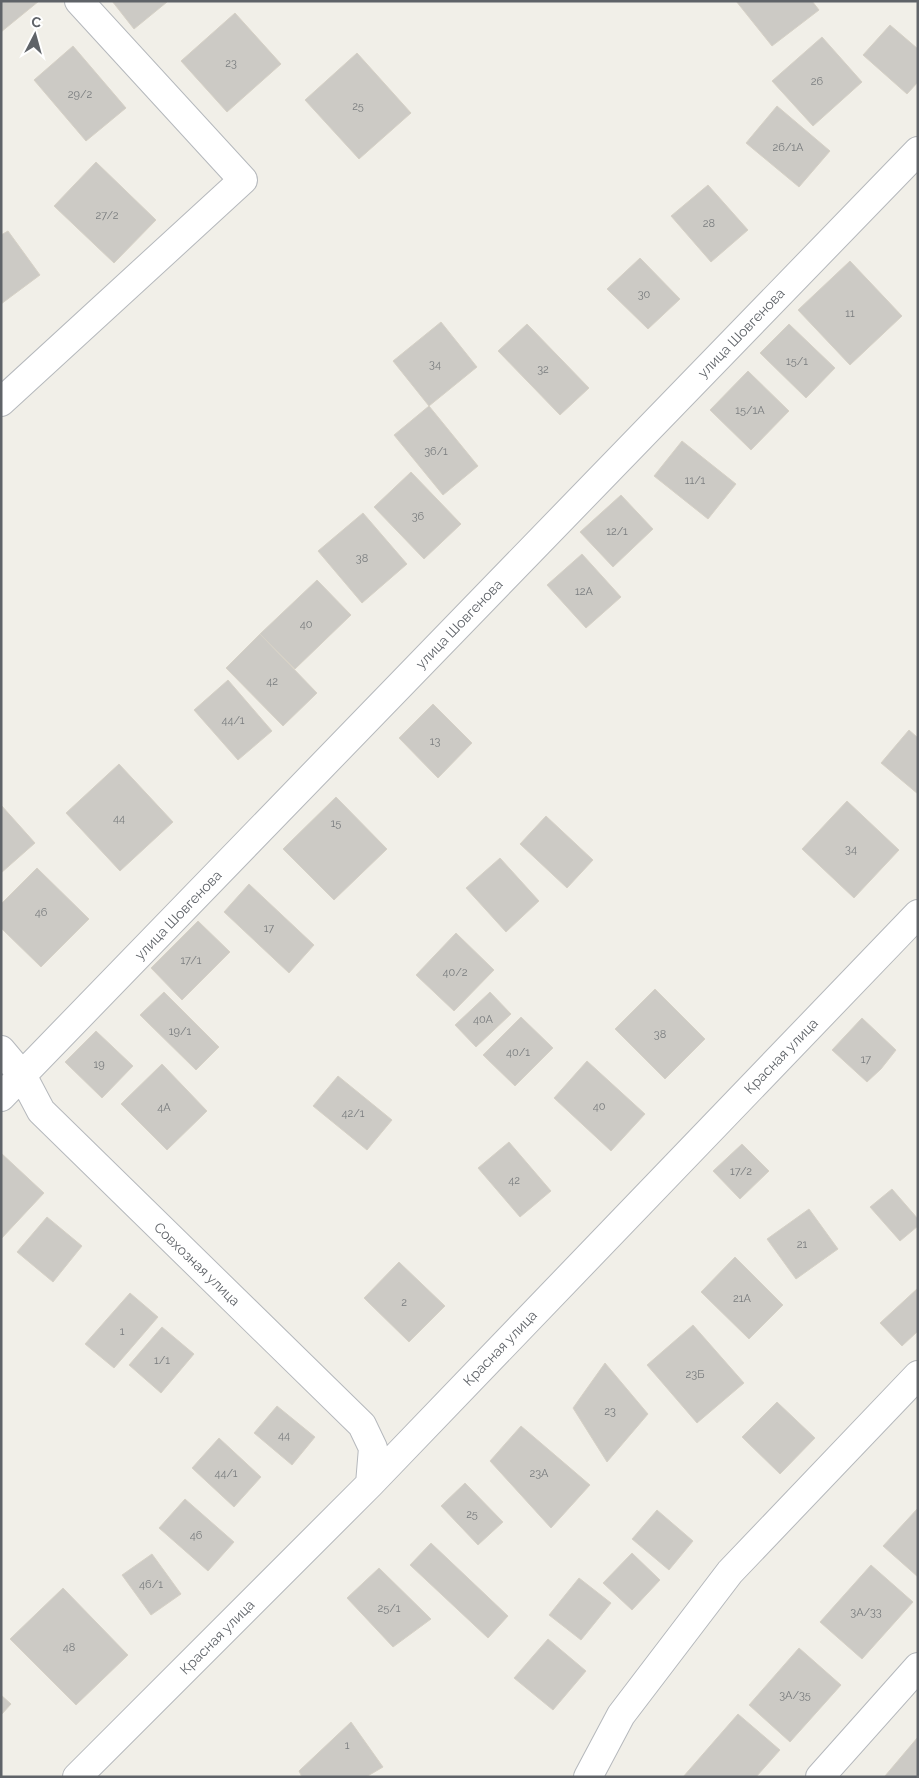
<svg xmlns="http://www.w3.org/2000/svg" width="919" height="1778" viewBox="0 0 919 1778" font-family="Raleway,sans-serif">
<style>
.building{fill:#cccac5;stroke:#d6d1c6}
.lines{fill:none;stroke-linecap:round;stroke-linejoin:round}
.minor-casing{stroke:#b5b8bc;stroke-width:30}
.minor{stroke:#fff;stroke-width:28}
.labels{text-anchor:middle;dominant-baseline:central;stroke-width:5;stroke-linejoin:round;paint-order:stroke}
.number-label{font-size:11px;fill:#7a7d7f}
.street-label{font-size:14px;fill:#5f6368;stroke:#fff}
</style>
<rect width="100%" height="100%" fill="#f1efe8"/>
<path class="building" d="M1,1H39L1,32Z
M112,1H166L167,2L134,29Z
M736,1H812L819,10L772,46Z
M235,13L281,64L227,112L181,61Z
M890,25L918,49V82L907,94L863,55Z
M822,37L862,82L813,126L772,81Z
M73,46L126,108L86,141L34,80Z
M357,53L411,113L359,159L305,100Z
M777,106L830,151L799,187L746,143Z
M96,162L156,220L114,263L54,206Z
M708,185L748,230L711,262L671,216Z
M8,231L40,275L1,304V235Z
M640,258L680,299L648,329L607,289Z
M850,261L902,316L850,365L798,310Z
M441,322L477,367L429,406L393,361Z
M527,324L589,388L560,415L498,351Z
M789,324L835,368L806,398L760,353Z
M748,371L789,411L751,450L710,410Z
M429,406L478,466L443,495L394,435Z
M682,441L736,484L708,519L654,476Z
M411,472L461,524L424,559L374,507Z
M621,495L653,529L613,567L580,532Z
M363,513L407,564L362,603L318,551Z
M582,554L621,597L586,628L547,585Z
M317,580L351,615L295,669L260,634Z
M260,634L317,693L283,726L226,668Z
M228,680L272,731L238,760L194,710Z
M433,704L472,743L438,778L399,738Z
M909,730L918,738V794L881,763Z
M119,764L173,822L120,871L66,813Z
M336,797L387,849L334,900L283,849Z
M847,801L899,850L854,898L802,849Z
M1,805L35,843L1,873Z
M546,816L593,860L567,888L520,844Z
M500,858L539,901L506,932L466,888Z
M37,868L89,919L41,967L1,928V904Z
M249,884L314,945L289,973L224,912Z
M198,921L230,952L182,1000L151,968Z
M456,933L494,970L454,1011L416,975Z
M655,989L705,1039L665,1079L615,1029Z
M164,992L219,1047L196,1070L140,1015Z
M490,992L511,1014L476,1047L455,1025Z
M521,1017L553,1048L515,1086L483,1055Z
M862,1018L896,1050L881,1069L867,1082L832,1050Z
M96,1031L133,1066L102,1098L65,1062Z
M587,1061L645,1114L611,1151L554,1098Z
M162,1064L207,1111L167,1150L121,1104Z
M338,1076L392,1120L367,1150L313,1106Z
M509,1142L551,1191L520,1217L478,1168Z
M742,1144L769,1171L740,1199L713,1171Z
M1,1153L44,1193L1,1239Z
M892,1189L918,1219V1226L900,1241L870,1207Z
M809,1209L838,1249L796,1279L767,1239Z
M47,1217L82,1246L53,1282L17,1252Z
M735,1257L783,1305L749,1339L701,1292Z
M399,1262L445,1306L409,1342L364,1298Z
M918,1288V1331L902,1346L880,1323Z
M130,1293L158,1317L114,1368L85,1344Z
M693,1325L744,1383L697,1423L647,1365Z
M162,1327L194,1354L161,1393L129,1365Z
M605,1363L648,1414L607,1462L573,1408Z
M777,1402L815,1438L780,1474L742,1437Z
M277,1406L315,1437L292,1465L254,1433Z
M521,1426L590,1485L551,1528L490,1461Z
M219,1438L261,1477L234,1507L192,1468Z
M465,1483L503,1522L478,1545L441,1506Z
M185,1499L234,1542L208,1571L159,1528Z
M918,1508V1577L883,1546Z
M657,1510L693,1541L669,1570L632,1539Z
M431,1543L508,1616L488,1638L410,1565Z
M632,1553L660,1580L632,1610L603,1583Z
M152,1554L181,1594L151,1615L122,1575Z
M871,1565L913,1602L862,1659L820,1622Z
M379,1568L431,1619L393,1647L347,1598Z
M579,1578L611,1603L581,1640L549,1615Z
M63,1588L128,1655L76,1705L10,1639Z
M548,1639L586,1671L553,1710L514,1678Z
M799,1648L841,1685L790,1742L749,1705Z
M1,1695L11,1704L1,1715Z
M738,1714L780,1750L756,1777H683Z
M351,1722L383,1767L366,1777H302L299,1771Z
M918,1737V1777H886L885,1776Z"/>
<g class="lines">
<defs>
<path id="minor" d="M1,402L243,180L79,1
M1,1050L22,1075L41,1111L362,1425L373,1448L370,1484
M1,1097L918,151
M77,1777L370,1484L918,914
M588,1777L621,1715L730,1572L918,1375
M820,1777L918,1667"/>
</defs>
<use href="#minor" class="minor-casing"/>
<use href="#minor" class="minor"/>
</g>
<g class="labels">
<g class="number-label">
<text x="231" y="63">23</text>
<text x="817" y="81">26</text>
<text x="80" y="94">29/2</text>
<text x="358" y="106">25</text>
<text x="788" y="147">26/1А</text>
<text x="107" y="215">27/2</text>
<text x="709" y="223">28</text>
<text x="644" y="294">30</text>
<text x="850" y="313">11</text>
<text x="797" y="361">15/1</text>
<text x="435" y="364">34</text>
<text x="543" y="369">32</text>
<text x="750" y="410">15/1А</text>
<text x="436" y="451">36/1</text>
<text x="695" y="480">11/1</text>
<text x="418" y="516">36</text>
<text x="617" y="531">12/1</text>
<text x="362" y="558">38</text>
<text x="584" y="591">12А</text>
<text x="306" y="624">40</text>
<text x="272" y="681">42</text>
<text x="233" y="720">44/1</text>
<text x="435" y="741">13</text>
<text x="119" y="818">44</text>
<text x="336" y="823">15</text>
<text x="851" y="849">34</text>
<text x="41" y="912">46</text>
<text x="269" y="928">17</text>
<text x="191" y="960">17/1</text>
<text x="455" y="972">40/2</text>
<text x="483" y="1019">40А</text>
<text x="180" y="1031">19/1</text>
<text x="660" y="1034">38</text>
<text x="518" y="1052">40/1</text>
<text x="866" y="1059">17</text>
<text x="99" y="1064">19</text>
<text x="599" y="1106">40</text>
<text x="164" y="1107">4А</text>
<text x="353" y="1113">42/1</text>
<text x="741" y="1171">17/2</text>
<text x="514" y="1180">42</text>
<text x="802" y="1244">21</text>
<text x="742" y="1298">21А</text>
<text x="404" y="1302">2</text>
<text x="122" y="1331">1</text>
<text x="162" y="1360">1/1</text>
<text x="695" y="1374">23Б</text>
<text x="610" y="1411">23</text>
<text x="284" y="1435">44</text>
<text x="226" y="1473">44/1</text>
<text x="539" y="1473">23А</text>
<text x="472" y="1514">25</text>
<text x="196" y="1535">46</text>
<text x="151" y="1584">46/1</text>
<text x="389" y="1608">25/1</text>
<text x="866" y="1612">3А/33</text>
<text x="69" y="1647">48</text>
<text x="795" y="1695">3А/35</text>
<text x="347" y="1745">1</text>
</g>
<g class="street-label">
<text transform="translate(741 333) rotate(-46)">улица Шовгенова</text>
<text transform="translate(459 624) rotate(-46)">улица Шовгенова</text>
<text transform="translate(178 915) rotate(-46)">улица Шовгенова</text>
<text transform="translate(781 1056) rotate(-46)">Красная улица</text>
<text transform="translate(197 1264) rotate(44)">Совхозная улица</text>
<text transform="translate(500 1348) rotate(-46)">Красная улица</text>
<text transform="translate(217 1637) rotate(-45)">Красная улица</text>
</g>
</g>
<rect width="919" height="1778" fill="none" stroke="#5f6368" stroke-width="5"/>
<g transform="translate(35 35) rotate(6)" stroke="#ffffff" stroke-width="4" paint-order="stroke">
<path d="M0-4L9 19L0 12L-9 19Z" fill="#5f6368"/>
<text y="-8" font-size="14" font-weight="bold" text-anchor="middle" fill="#5f6368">С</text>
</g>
</svg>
